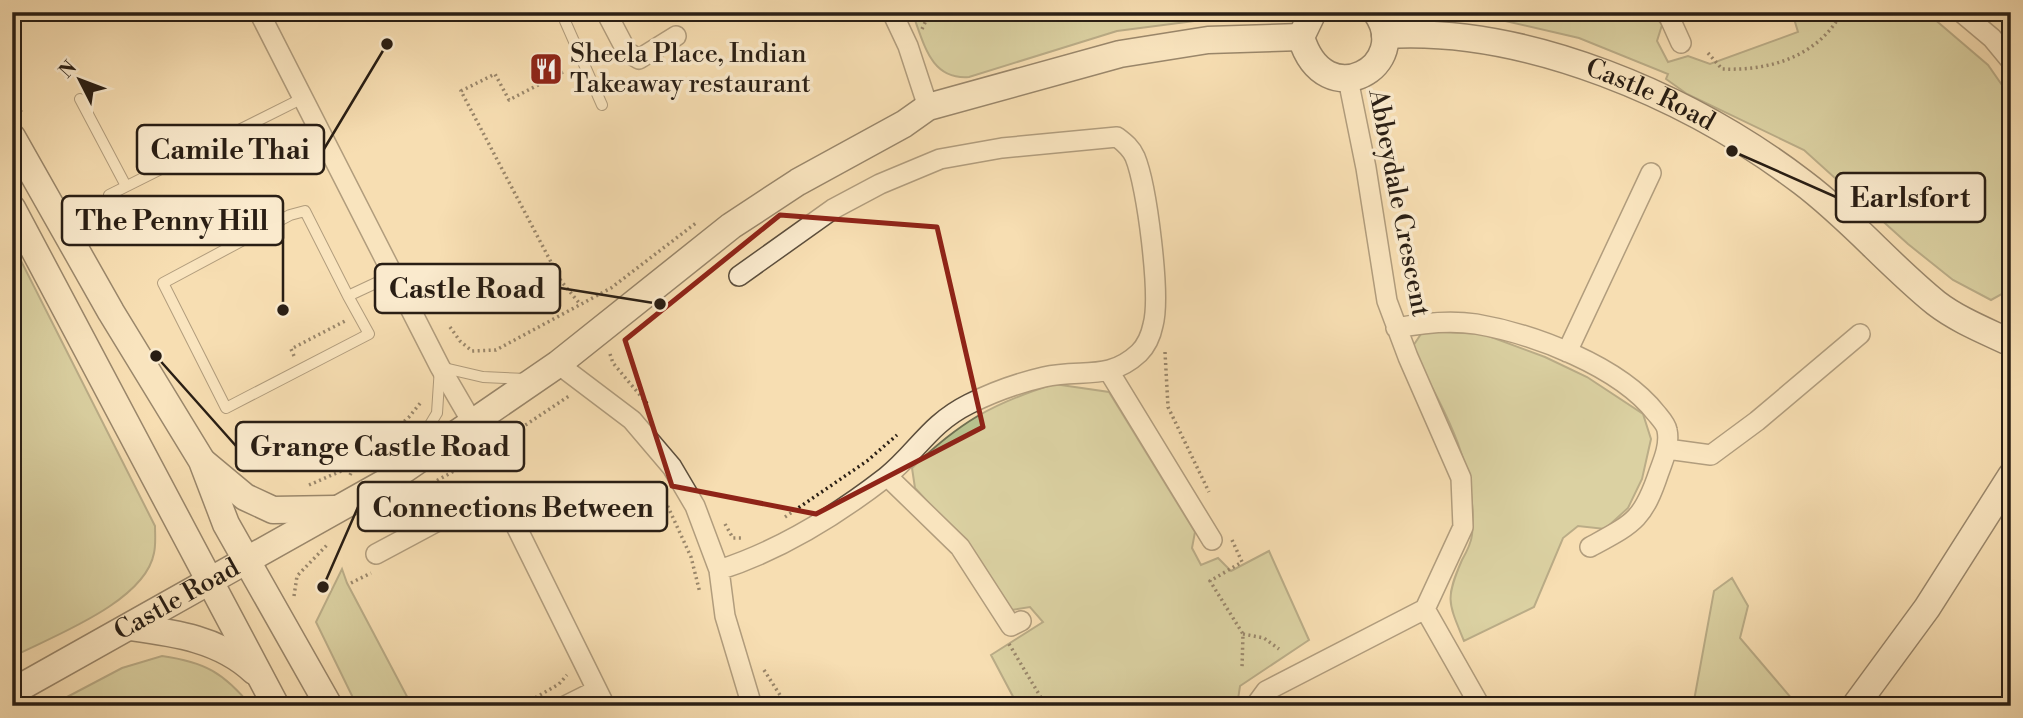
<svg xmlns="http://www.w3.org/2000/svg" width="2023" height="718" viewBox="0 0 2023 718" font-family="'Libre Bodoni',serif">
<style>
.green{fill:#b8c28f;stroke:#707052;stroke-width:2}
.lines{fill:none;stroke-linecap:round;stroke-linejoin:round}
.lane-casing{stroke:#5c4e3c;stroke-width:12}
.street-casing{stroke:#5c4e3c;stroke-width:22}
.secondary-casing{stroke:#291e14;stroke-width:29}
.path{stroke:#291e14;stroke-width:3.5;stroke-dasharray:2 3.5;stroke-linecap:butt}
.lane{stroke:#faeacd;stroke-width:10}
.street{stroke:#faeacd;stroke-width:19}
.secondary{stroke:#faeacd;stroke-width:26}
.marked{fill:none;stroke:#8f2418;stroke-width:5;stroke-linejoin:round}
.labels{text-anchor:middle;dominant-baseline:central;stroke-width:7;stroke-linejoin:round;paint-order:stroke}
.poi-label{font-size:26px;fill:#291e14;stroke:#faeacd;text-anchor:start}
.street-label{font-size:26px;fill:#291e14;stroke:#faeacd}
.leader{fill:none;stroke:#291e14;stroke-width:2.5}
.callout-dot{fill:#291e14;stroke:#faeacd;stroke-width:2.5}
.callout{fill:#faeacd;stroke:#291e14;stroke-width:2.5}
.callout-label{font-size:28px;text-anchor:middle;font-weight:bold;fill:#291e14}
</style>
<rect width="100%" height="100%" fill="#f7deb2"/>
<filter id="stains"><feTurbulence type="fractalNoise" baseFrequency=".00286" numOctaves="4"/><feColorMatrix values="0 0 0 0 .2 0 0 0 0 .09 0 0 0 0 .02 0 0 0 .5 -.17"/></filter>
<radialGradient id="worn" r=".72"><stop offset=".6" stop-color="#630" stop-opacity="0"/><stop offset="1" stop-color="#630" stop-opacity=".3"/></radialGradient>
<path class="green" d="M912,12H1264L1117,31L969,77C930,80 924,43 912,12Z
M1466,12H1652L1662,25L1657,41L1668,62L1688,56L1710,64L1798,32L1792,12H1926L1988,65L2011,98V289L1991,300L1953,280L1908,244L1804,150L1687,94L1666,79L1668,74L1579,38Z
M12,243L155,526C155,534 156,544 154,553C145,602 53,636 12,657Z
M1423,331L1483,334L1545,357L1587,377L1643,414L1651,439L1642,479L1628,508L1605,529L1578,526L1563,538L1534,607L1464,641C1448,602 1445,599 1462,560C1466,553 1471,544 1472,535C1479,468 1443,407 1411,349Z
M1054,384L1109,392L1195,532L1192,548L1201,565L1218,558L1231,571L1269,551L1309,640L1240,686L1237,706H1018L991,655L1043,622L1030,607L1012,610L977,556L915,488L912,468C960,422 991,404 1054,384Z
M342,569L347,583L412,706H357L316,622Z
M1732,578L1748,606L1740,638L1798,706H1693L1714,591Z
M162,656C205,662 224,673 251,706H50L122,668Z"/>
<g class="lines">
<defs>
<path id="lane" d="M565,21L602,105
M80,99L126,186
M109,195L303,98
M348,296L305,211L290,215L163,283L226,408L369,334L348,296L393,275
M413,453L437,413L440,367L483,377L527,379"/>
<path id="street" d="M259,12L440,367L472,422
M606,12L627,52L639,59L676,36
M892,12L908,46L928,107
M1667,12L1681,43
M1961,12L1992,38L2011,61
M1348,79L1366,168L1387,301L1408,357L1461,478L1463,527L1425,609
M1396,328C1422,323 1450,320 1476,324C1534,334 1619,366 1656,413C1660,418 1666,424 1667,430C1670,444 1664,459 1659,472C1643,520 1634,523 1590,547
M1567,352L1651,173
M558,364L632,420L672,467L695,506L719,570L725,616L752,706
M1110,373L1212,540
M1667,449L1711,455L1757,421L1860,334
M887,476L960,547L1011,626L1021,621
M376,554L477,500C495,499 501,503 512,518L605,706
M719,570C778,551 837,515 886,477C917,452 929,424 969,404C993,392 1018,383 1044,377C1081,368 1108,382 1139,353C1146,346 1151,335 1153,325C1161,296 1147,186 1135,157C1131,148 1125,143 1117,137L1002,148L940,159L880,184L833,209L739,276
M1425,609L1480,706
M565,706L597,690
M1255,706L1266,691L1425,609"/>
<g id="secondary">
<path d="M1313,12L1301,37C1325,117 1414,65 1376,12"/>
<path id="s1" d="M1385,35C1527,26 1690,97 1802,182C1850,218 1889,265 1936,303C1958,320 1986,331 2011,343"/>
<path d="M12,137L111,312L202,461L226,524L329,706"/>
<path d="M12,208L276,706"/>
<path d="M203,462L245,497L273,510L335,509"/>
<path d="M130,627C174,633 220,639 254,671"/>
<path id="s2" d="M12,692L386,482L558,364L731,226L798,182L904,124L928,107L1120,54L1208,40L1301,37"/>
<path d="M1855,706L1927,608L2011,476"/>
</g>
</defs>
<use href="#lane" class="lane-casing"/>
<use href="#street" class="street-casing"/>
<use href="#secondary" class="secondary-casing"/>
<path class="path" d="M922,29L930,12
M1708,53L1722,69C1769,71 1818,57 1842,12
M563,72L509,100L495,74L461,91L561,281L580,304
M12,96L23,115
M450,327L460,341L472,351L496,350L611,288L696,223
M1165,352L1168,407L1209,492
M610,354L613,363L649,406
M294,356L291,349L345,321
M350,475L355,465L409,417L422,401
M309,485L355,465
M413,494L470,462L569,396
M663,496L691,557L700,593
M785,517L867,461L897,435
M725,524L733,538H744
M1232,540L1242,562L1210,581L1243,634L1242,668
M351,583L371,573
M294,596L297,576L328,544
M1243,634L1264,638L1279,649
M1009,644L1046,706
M764,670L787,706
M521,706L559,684L567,675"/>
<use href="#lane" class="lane"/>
<use href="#street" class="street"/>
<use href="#secondary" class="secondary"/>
</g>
<path d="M0 0H2023V718H0ZM780,215L937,227L983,427L816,514L672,486L625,340Z" fill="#f7deb2" fill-opacity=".55" fill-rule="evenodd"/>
<path class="marked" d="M780,215L937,227L983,427L816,514L672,486L625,340Z"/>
<defs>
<symbol id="restaurant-square" viewBox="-11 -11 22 22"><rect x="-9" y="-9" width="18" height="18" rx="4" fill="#8f2418" stroke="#faeacd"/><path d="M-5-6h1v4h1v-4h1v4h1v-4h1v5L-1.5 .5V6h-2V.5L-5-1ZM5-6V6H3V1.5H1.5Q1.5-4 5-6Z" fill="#fff"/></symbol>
</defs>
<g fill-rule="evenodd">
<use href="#restaurant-square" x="527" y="50" width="38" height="38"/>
</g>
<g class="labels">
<g class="poi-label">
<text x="570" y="54">Sheela Place, Indian<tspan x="570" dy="30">Takeaway restaurant</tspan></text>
</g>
<g class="street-label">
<text stroke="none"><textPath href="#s1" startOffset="275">Castle Road</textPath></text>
<text transform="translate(1399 203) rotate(79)">Abbeydale Crescent</text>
<text stroke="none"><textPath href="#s2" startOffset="189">Castle Road</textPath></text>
</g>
</g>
<path class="leader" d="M387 44L324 149M1732 151L1836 197M283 310L283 220M660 304L560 288M156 356L236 446M323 587L358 507"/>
<g class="callout-dot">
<circle cx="387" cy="44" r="7"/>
<circle cx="1732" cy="151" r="7"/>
<circle cx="283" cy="310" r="7"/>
<circle cx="660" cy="304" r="7"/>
<circle cx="156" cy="356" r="7"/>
<circle cx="323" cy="587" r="7"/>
</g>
<g class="callout">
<rect x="137" y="125" width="187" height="49" rx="7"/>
<rect x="1836" y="173" width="149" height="49" rx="7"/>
<rect x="62" y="196" width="221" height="49" rx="7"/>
<rect x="375" y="264" width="185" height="49" rx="7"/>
<rect x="236" y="422" width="288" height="49" rx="7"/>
<rect x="358" y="482" width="309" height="49" rx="7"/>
</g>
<g class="callout-label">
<text x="230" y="159">Camile Thai</text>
<text x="1910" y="207">Earlsfort</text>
<text x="172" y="230">The Penny Hill</text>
<text x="467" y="298">Castle Road</text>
<text x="380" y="456">Grange Castle Road</text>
<text x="513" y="517">Connections Between</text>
</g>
<rect width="2023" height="718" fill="none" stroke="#f7deb2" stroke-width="42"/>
<rect x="14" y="14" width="1995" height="690" fill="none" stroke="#291e14" stroke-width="3.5"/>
<rect x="21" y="21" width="1981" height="676" fill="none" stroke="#291e14" stroke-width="2"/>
<g transform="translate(80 80) rotate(312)" stroke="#faeacd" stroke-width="5" paint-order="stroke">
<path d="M0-5L12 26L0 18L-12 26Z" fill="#291e14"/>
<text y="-10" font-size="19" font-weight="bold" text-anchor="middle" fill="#291e14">N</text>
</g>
<rect width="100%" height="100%" filter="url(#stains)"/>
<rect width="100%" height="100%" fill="url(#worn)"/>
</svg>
